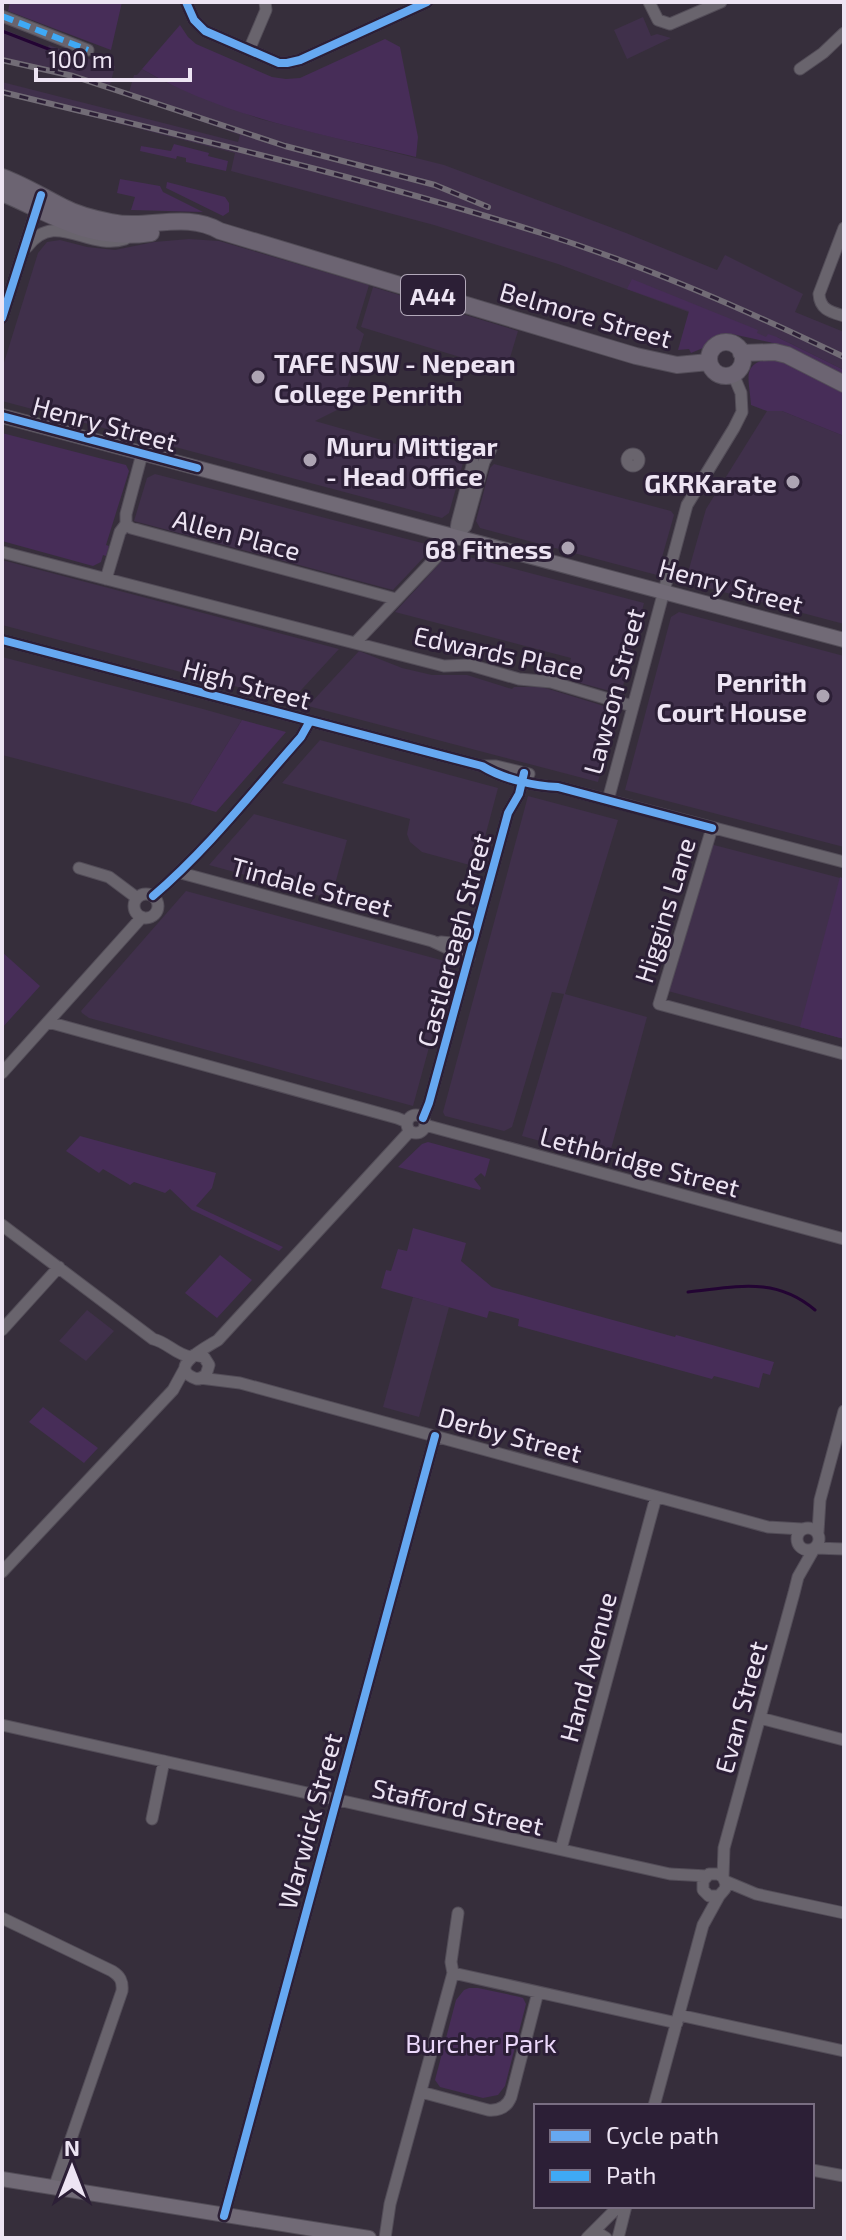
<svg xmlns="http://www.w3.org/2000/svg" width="846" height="2240" viewBox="0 0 846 2240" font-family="'Exo 2',sans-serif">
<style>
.built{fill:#40304b}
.green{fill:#472d58}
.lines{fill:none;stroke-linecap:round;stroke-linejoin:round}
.stream{stroke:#230433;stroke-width:3}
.minor-casing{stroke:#534d58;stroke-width:13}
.major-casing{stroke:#534d58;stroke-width:16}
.highway-casing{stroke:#534d58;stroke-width:18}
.minor{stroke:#69646d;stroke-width:11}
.major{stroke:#716a76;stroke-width:14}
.highway{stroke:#6c6472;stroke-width:16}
.rail-casing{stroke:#726c76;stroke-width:6}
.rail{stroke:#2c1f36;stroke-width:3;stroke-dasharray:9;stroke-linecap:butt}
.quiet{stroke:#3fa9f5;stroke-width:6;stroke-dasharray:12 6;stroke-linecap:butt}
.cycleway-casing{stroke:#2c1f36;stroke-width:13}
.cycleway{stroke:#66a8f1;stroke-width:8}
.poi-dot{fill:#ada4b3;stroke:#2c1f36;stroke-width:3}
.labels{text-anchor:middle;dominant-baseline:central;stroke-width:6;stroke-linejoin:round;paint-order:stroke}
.shield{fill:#2c1f36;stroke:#b3a9ba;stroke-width:2}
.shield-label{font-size:24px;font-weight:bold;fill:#ede4f3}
.street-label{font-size:26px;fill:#ede4f3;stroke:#2c1f36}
.poi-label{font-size:26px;font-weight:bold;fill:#ede4f3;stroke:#2c1f36;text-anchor:end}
.park-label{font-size:26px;fill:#ebd8fa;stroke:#2c1f36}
</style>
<rect width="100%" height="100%" fill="#362e3b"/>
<path class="built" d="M643,17L651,36L657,34L671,38L627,59L614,30Z
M3,21L5,22L3,29L48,47L49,45L75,55L115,66L109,89L35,68L2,62Z
M142,69L165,82L260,119L444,165L626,233L717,270L725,255L803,294L795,312L844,332V370L777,337L773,343L558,264L434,225L231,171L235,153L2,94V82L238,142L240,135L128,96L134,75H137Z
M189,239L219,241L369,285L356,328L364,334L341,408L315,421L463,463L449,513L442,518L2,401V369L38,253L47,242L60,240L87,247L115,250L154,242Z
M373,287L518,331L506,371L361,327Z
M767,411H782L844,436V624L693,584L689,569L706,509Z
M494,464L671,511L674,515L657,575L480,528L476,521L490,468Z
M155,474L426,544L428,547L426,555L393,590L134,521L147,478Z
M450,552L644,603L621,694L566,679L571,658L395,612Z
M2,560L173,605L339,649L291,701L2,625Z
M679,612L844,656V847L625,790L671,617Z
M359,651L402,668L432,675H467L512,689L514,687H542L617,710L598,782L308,706Z
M2,657L203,709L242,720L190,804L37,764L2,755Z
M320,740L498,788L477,867L422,852L410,842L407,834L410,819L282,783Z
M528,796L618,820L565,994L647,1017L608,1160L522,1136L564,994L552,992L512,1127L504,1131L445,1116L443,1112Z
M254,814L347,840L331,899L209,865Z
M710,844L844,879V1039L668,991Z
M186,891L452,963L413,1106L89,1018L82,1013L81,1011Z
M413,1297L449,1307L419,1417L383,1407Z
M87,1310L114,1331L86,1361L59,1341Z"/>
<path class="green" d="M10,2H122L111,50L8,11Z
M180,25L188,37L196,44L272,77L286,79L300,78L385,39L400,47L418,137L416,157C324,134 225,118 142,69Z
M174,144L209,153L208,156L228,161L226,171L186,162V158L177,156L176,159L140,151L141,146L171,151Z
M120,179L160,186L163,192L203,212L131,210L135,197L117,193Z
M167,182L225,197L229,203V212L223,216L166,188Z
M632,279L758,330L757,333L766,337L768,334L777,337L844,370V375L787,346L732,334L716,338L703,348L691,353L689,349L678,350L689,311L627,289Z
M775,357L844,388V436L782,411H767L751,405C749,375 740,364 775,357Z
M2,433L126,465L129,471L106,545L109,546L106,556L103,555L101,562L93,566L2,541Z
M242,720L286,732L216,812L190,804Z
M840,877L844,879V1039L800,1027Z
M2,952L40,986L2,1028Z
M80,1136L216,1173L212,1188L196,1206L283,1247L279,1251L192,1210L170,1189L165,1193L134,1182L130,1185L103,1169L99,1173L66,1151Z
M428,1142L490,1159L485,1177L481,1173L474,1179L481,1188L480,1190L398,1167L422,1144Z
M413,1228L466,1243L461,1261L492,1287L675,1337L676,1335L774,1362L770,1375L763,1373L759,1388L714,1376L712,1379L518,1326L519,1319L489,1311L487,1318L381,1288L386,1270L391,1271L398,1249L407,1251Z
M220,1255L252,1280L217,1318L185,1293Z
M43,1407L98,1448L84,1463L29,1422Z
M469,1988H478L520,1997L523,1998L526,2004L505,2086L498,2095L483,2098L440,2087L435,2080L456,2000L464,1990Z"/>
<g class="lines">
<path class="stream" d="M2,31L69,57
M688,1292C736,1287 775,1276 815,1310"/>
<defs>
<path id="minor" d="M186,2L194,20L205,31L279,63H287L300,60L427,2
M649,2L658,20L670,24L721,2
M2,16L88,50
M249,50L266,10L265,2
M800,69L823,53L844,33
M844,228L819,294C820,310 831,312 844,316
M27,247C55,209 88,251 125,239
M2,318L38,204
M627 460a6 6 0 1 1 12 0a6 6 0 1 1-12 0Z
M126,524L131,528L396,599
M126,524V514L142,454
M455,536L457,523L473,462L472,455L465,449
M2,552L444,666L470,665L519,679L551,682L632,706
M106,579L120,532L126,524
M2,640L482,766C503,779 534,786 558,787L844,862
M356,642L466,526L484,462L491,449
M483,766H496L529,774
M608,800L687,505L734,428L742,412L741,393L733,374
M712,828L659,1004L844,1054
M79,868L109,877L137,898
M181,873L432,941L469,958
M134 906a12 12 0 1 1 24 0a12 12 0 1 1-24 0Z
M153,896C208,849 253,791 301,737L310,721
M441,942L472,945
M48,1022L397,1118L407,1122
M2,1073L142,917
M407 1124a9 9 0 1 1 18 0a9 9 0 1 1-18 0Z
M423,1118L429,1103L508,813L519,794L524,774
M425,1125L844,1239
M2,1225L153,1339C167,1342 176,1355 191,1357
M2,1330L59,1267
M194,1355L204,1357L209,1365L206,1375L199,1379
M200,1378L240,1383L768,1527L802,1529
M197,1379C164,1368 207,1347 218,1340L410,1131
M797 1539a11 11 0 1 1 22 0a11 11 0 1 1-22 0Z
M818,1532L820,1500L844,1411
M815,1548L844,1549
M2,1572L173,1390L185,1368
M760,1718L844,1740
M2,1725L670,1874L707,1876
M152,1819L164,1761
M561,1849L656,1497
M723,1877L724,1848L794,1593L798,1577L814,1549
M725,1881L756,1894L844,1913
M2,1918L112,1971C120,1976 123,1981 122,1991L54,2188
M453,1973L451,1962L458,1913
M679,2015L844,2051
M421,2092L488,2110C499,2111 507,2107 511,2097L538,1992
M654,2106L703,1925L719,1896L725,1889L726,1884L723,1877L718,1874H709L703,1881V1890L709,1896H719
M812,2170L844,2176
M224,2216L435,1436
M595,2231L606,2238
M385,2238L390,2204L453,1973L677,2023
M587,2238L619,2206
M618,2238L626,2206"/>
<path id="major" d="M2,416L844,640
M2,2179L369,2238"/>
<path id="highway" d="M2,177C24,185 43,197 63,207C78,215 95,219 111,222C148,230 185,211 220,231L636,356L677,365L709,362
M2,193C57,216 88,242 151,233
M709 359a17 17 0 1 1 34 0a17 17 0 1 1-34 0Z
M741,353L775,352L787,355L844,384"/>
</defs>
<use href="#minor" class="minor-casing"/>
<use href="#major" class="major-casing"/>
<use href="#highway" class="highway-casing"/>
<use href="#minor" class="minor"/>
<use href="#major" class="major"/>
<use href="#highway" class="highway"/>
<defs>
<path id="rail" d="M2,60L73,76L285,146L435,185L488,207
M2,92C182,136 364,177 541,233C646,266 746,310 844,357"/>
</defs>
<use href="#rail" class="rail-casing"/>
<use href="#rail" class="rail"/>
<path class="quiet" d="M2,16L88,50"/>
<defs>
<path id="cycleway" d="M186,2L194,20L205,31L279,63H287L300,60L427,2
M2,318L41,195
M2,416L197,468
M2,640L482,766C503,779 534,786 558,787L712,828
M153,896C208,849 253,791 301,737L310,721
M423,1118L429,1103L508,813L519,794L524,773
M224,2216L435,1436"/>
</defs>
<use href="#cycleway" class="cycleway-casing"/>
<use href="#cycleway" class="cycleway"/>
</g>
<g class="poi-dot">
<circle cx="258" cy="377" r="8"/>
<circle cx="310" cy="460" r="8"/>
<circle cx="793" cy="482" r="8"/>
<circle cx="568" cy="548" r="8"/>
<circle cx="823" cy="696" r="8"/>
</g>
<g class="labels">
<rect class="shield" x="401" y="275" width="64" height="40" rx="6"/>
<g class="shield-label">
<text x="433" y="295">A44</text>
</g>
<g class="street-label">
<text transform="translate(586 314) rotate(16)">Belmore Street</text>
<text transform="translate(105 423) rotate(15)">Henry Street</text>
<text transform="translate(237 534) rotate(15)">Allen Place</text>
<text transform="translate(731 585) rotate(15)">Henry Street</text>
<text transform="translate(499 652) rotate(12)">Edwards Place</text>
<text transform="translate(247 683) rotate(15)">High Street</text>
<text transform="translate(613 691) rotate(-75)">Lawson Street</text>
<text transform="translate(312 886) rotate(15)">Tindale Street</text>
<text transform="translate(664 910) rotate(-73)">Higgins Lane</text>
<text transform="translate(453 940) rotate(-75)">Castlereagh Street</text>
<text transform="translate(640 1161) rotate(15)">Lethbridge Street</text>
<text transform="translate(510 1434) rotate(15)">Derby Street</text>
<text transform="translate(587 1667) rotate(-75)">Hand Avenue</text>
<text transform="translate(740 1707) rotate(-75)">Evan Street</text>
<text transform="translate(458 1806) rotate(13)">Stafford Street</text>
<text transform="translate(309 1821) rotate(-75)">Warwick Street</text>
</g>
<g class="poi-label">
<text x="274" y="362" text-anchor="start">TAFE NSW - Nepean<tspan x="274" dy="30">College Penrith</tspan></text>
<text x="326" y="445" text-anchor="start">Muru Mittigar<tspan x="326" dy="30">- Head Office</tspan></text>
<text x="777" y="482">GKRKarate</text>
<text x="552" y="548">68 Fitness</text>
<text x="807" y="681">Penrith<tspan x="807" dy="30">Court House</tspan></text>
</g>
<g class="park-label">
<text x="481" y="2042">Burcher Park</text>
</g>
</g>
<rect width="846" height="2240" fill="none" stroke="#ede4f3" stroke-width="8"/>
<rect x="534" y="2104" width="280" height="104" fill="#2c1f36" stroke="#796e82" stroke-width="2"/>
<rect x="550" y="2130" width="40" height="12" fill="#66a8f1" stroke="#796e82" stroke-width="2"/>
<text x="606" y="2144" font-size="24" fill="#ede4f3">Cycle path</text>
<rect x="550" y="2170" width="40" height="12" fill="#3fa9f5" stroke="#796e82" stroke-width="2"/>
<text x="606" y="2184" font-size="24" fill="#ede4f3">Path</text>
<g transform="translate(72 2168)" stroke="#2c1f36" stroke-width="6" paint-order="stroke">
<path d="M0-6L14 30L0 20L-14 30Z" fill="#ede4f3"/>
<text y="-12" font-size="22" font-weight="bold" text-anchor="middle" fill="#ede4f3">N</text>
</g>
<path d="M36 68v12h154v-12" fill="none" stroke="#ede4f3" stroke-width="4"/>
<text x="48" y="68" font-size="24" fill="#ede4f3" stroke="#2c1f36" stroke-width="6" paint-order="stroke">100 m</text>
</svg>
